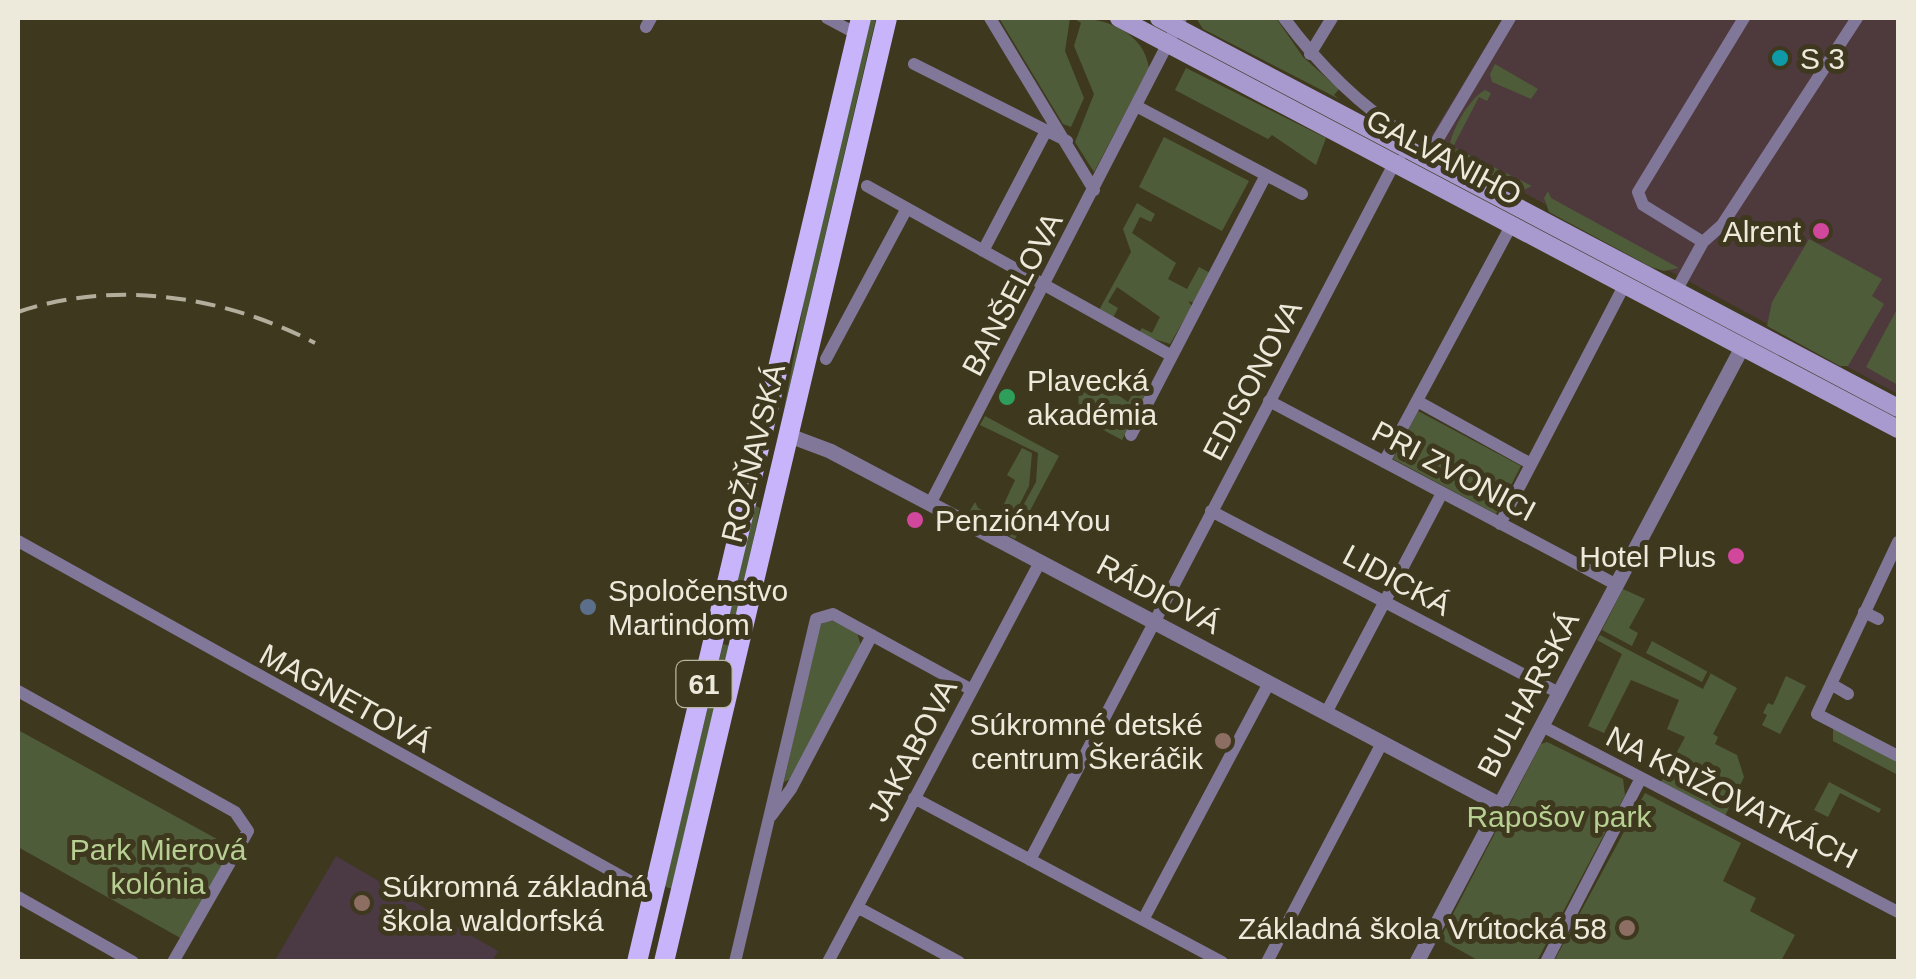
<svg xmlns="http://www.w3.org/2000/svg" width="1916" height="979" viewBox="0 0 1916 979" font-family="Arial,sans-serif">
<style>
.industrial{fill:#4e393c}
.education{fill:#4b3944}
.green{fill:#4f5c3a}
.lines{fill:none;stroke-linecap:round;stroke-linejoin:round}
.minor{stroke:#807799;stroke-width:12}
.tertiary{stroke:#807799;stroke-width:15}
.secondary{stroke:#a89acf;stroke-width:18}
.primary{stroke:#c7b4fa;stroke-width:20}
.rail{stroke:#b2ae9b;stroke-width:4;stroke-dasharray:20 10;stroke-linecap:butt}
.culture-dot{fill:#0f9aa8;stroke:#3e381f;stroke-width:4}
.hotel-dot{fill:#d1479c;stroke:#3e381f;stroke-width:4}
.leisure-dot{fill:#2e9e5b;stroke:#3e381f;stroke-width:4}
.service-dot{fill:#5c6f8a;stroke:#3e381f;stroke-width:4}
.education-dot{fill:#8d6e63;stroke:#3e381f;stroke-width:4}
.labels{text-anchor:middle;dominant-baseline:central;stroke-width:10;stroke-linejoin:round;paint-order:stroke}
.shield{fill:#3e381f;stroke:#b9b5a3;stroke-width:2.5}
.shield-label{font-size:28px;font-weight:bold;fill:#eeeadb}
.poi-label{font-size:30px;fill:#eeeadb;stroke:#3e381f;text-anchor:start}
.street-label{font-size:30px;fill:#eeeadb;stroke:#3e381f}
.park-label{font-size:30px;fill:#b7cf92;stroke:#3e381f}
</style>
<rect width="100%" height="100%" fill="#3e381f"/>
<path class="industrial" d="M1503,18H1898V394L1428,141Z"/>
<path class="education" d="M336,856L498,951L492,962H274Z"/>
<path class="green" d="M869,18H876L783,415L806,290Z
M999,18H1070L1065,51L1084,98L1071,127L1063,124Z
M1073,18C1105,17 1144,32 1149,68L1094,172L1075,142L1094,94L1074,46L1081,23Z
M1196,18H1276L1303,57L1339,89L1334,95L1339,99L1203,29Z
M1495,64L1538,89L1531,99L1492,82L1490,74Z
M1186,68L1326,138L1316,165L1272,135L1268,139L1175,90Z
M1485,90L1491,93L1487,101L1479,97L1453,147L1532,186L1519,192L1449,157C1446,138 1468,99 1485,90Z
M1164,137L1249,181L1222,231L1139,187Z
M1548,191L1551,198L1679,268L1664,271L1651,267L1549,212L1544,198Z
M1137,203L1155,214L1151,222L1140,217L1132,233L1176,263L1168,279L1187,289L1199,267L1210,273L1194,303L1188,301L1192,306L1170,344L1138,334L1142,328L1152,333L1160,317L1117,287L1108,302L1118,308L1112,320L1098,312L1131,252L1123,229Z
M1809,239L1882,279L1872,296L1884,304L1848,366H1840L1767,326L1772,302Z
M1897,309L1898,310V385L1866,367Z
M1084,371L1128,402L1137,386L1126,380L1130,374L1151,383L1122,440L1079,417L1078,381Z
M1418,411L1521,466L1496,514L1393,459Z
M985,416L1059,456L1015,539L968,514L975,502L978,508L1012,526L1036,482L1038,453L980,425Z
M1022,448L1032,453L1029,486L1011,521L999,515L1015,480L1007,475Z
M754,505L760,508L735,628H730L726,622Z
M1623,589L1645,599L1629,628L1638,633L1632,646L1602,630Z
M831,620L857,633L861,646L792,778L784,782L819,625Z
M1600,635L1703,689L1711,673L1707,672L1702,682L1646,653L1652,641L1737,688L1713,734L1718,737L1715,744L1737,755L1744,777L1725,816L1661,782L1685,737L1667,729L1679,700L1631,680L1604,733L1588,726L1622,654L1597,640Z
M723,644L730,646L672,888H668L665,886Z
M1786,676L1806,686L1780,734L1762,725L1767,715L1763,713L1768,703L1773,705Z
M1833,726L1898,761V775L1833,741Z
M18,730L237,850L184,940L18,847Z
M1547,742L1623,779L1625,795L1537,961H1479L1440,939L1541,744Z
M1829,782L1881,809L1879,813L1840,793L1828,817L1814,810Z
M1645,793L1741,843L1723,881L1756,898L1750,911L1795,935L1781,961H1554Z"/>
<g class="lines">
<path class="minor" d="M827,18L857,34
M990,18L1094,190
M1284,18C1318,64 1356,103 1405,134
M646,27L651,18
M1310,54L1332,18
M914,64L1067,141
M1138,107L1302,194
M1420,159H1426L1510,18
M867,186L1172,356
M1703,242L1643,205L1638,192L1744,18
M983,251L1045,133
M1676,291L1703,242L1722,225L1857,18
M826,359L906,210
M1269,401L1617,585
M1417,401L1531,464
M1131,435L1266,175
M1384,462L1512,224
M930,504L1181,18
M1211,511L1559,693
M1500,524L1625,284
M18,541L653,894
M1864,612L1878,619
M1831,684L1898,542
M18,691L235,812L248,831L173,962
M1848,694L1831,684L1817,714L1898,756
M1326,713L1442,493
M1542,726L1898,912
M914,798L1222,962
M771,816L791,789L872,635
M1030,860L1395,162L1400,161
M18,897L133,962
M857,907L959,962
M1143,920L1269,683
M735,962L816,619L833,614L972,690
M828,962L1040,562
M1267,962L1382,743
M1546,962L1641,778"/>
<path class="tertiary" d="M790,436L830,451L1500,805
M1417,962L1743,346"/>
<path class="secondary" d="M1119,18L1898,429
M1159,18L1898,408"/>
<path class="primary" d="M637,962L861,18
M664,962L887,18"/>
<path class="rail" d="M18,312C114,279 226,296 315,343"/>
</g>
<circle class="culture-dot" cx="1780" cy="58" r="10"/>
<g class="hotel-dot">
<circle cx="1821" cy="231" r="10"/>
<circle cx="915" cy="520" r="10"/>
<circle cx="1736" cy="556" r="10"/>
</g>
<circle class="leisure-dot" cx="1007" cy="397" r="10"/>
<circle class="service-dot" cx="588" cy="607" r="10"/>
<g class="education-dot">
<circle cx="1223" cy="741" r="10"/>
<circle cx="362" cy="903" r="10"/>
<circle cx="1627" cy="928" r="10"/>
</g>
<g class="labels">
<rect class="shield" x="676.5" y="661" width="55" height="46" rx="8"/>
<g class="shield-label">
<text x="704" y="684">61</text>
</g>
<g class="poi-label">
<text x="1800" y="58">S 3</text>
<text x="1801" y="231" text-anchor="end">Alrent</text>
<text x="1027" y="380">Plavecká<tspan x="1027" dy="34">akadémia</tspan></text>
<text x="935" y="520">Penzión4You</text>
<text x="1716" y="556" text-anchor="end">Hotel Plus</text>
<text x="608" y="590">Spoločenstvo<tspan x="608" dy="34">Martindom</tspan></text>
<text x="1203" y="724" text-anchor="end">Súkromné detské<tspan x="1203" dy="34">centrum Škeráčik</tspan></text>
<text x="382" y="886">Súkromná základná<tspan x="382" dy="34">škola waldorfská</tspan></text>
<text x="1607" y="928" text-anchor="end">Základná škola Vrútocká 58</text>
</g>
<g class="street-label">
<text transform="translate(1444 157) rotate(28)">GALVANIHO</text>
<text transform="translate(1012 294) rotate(-62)">BANŠELOVA</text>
<text transform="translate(1252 380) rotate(-62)">EDISONOVA</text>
<text transform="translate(753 453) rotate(-76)">ROŽŇAVSKÁ</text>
<text transform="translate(1454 471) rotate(28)">PRI ZVONICI</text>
<text transform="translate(1397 580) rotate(28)">LIDICKÁ</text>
<text transform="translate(1159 594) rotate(28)">RÁDIOVÁ</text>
<text transform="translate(1528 694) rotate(-62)">BULHARSKÁ</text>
<text transform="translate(346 698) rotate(29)">MAGNETOVÁ</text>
<text transform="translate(912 750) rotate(-62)">JAKABOVA</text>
<text transform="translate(1732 797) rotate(27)">NA KRIŽOVATKÁCH</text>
</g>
<g class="park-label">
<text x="1559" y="816">Rapošov park</text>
<text x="158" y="849">Park Mierová<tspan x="158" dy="34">kolónia</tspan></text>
</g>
</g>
<rect width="1916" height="979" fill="none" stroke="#eeeadb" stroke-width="40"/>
</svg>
